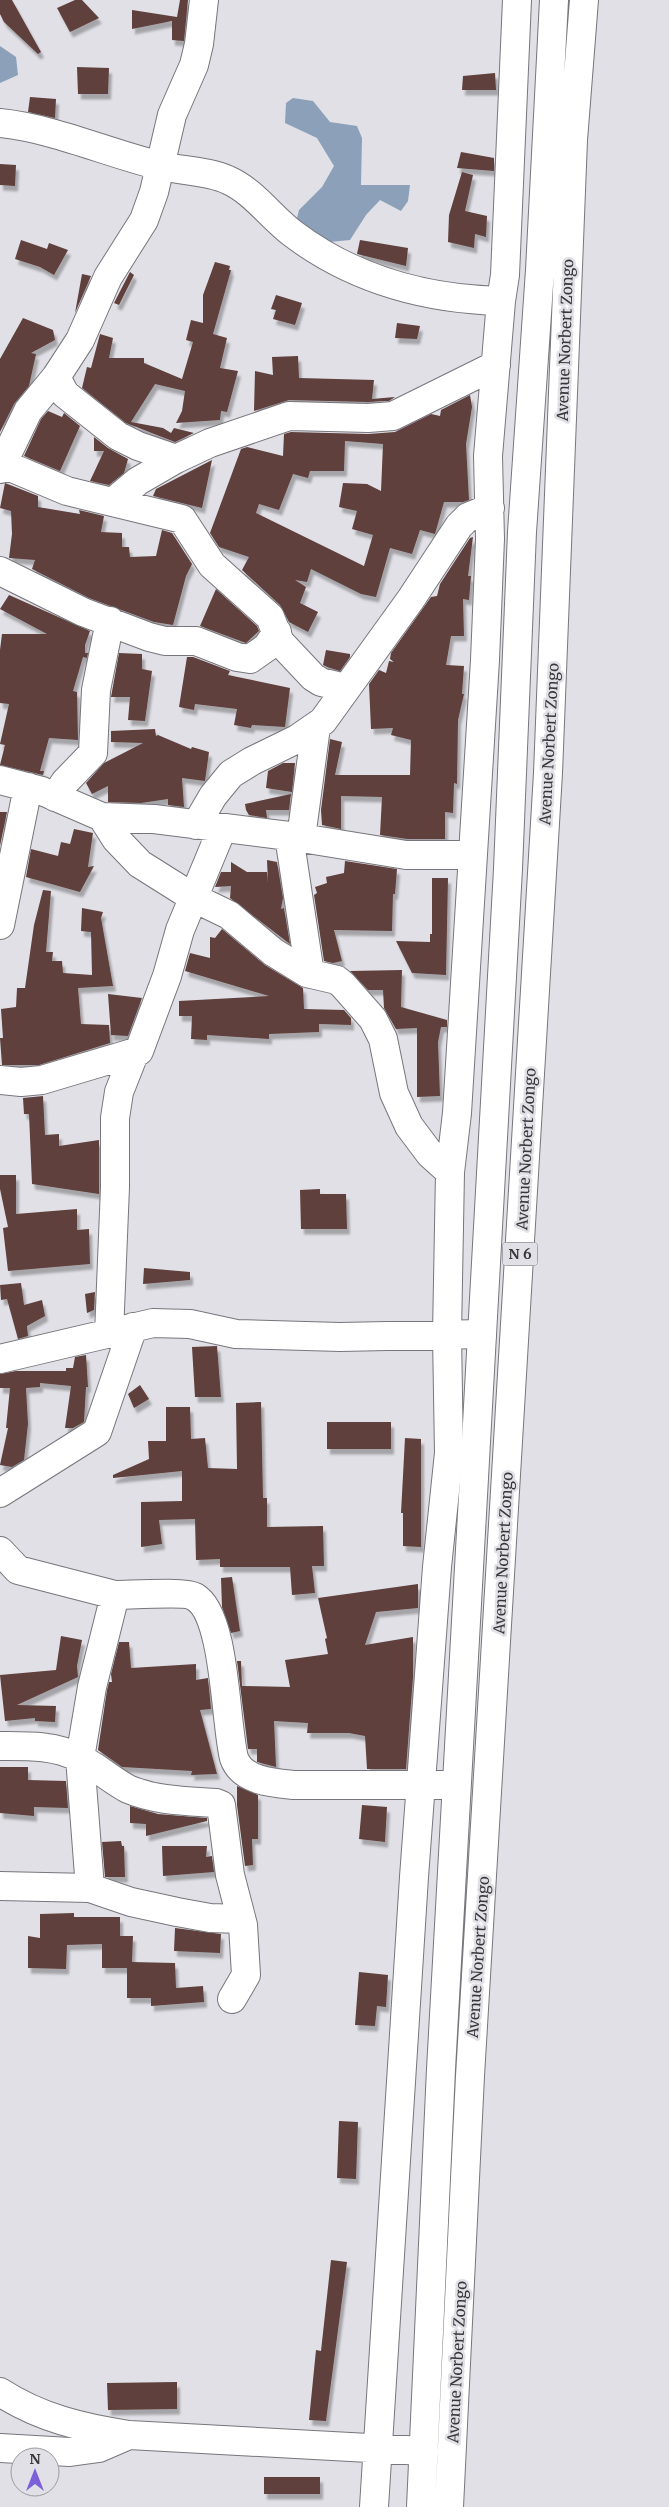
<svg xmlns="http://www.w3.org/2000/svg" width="669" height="2507" viewBox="0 0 669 2507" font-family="Merriweather,serif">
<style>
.water{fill:#8ca0ba}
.building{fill:#5e3f3c;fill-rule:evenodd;filter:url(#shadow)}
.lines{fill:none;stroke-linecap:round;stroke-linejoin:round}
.minor-casing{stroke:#76767c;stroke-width:30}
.major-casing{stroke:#76767c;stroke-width:30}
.minor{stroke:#fff;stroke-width:28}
.major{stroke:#fff;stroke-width:28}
.labels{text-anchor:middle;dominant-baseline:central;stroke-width:5;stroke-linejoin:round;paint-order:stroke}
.shield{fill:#e0e0e6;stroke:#6a6a6e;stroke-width:1}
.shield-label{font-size:14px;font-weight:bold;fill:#37373a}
.street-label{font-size:15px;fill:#37373a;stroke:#e0e0e6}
</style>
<defs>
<filter id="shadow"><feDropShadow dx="3" dy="5.5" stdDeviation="1" flood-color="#0004"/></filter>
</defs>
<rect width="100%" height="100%" fill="#e0e0e6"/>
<path class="water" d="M0,46L16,57L18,75L0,83Z
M293,98L313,101L330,122L357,126L362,138L361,185H410L408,201L401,211L380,200L366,215L350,240L310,244L294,230L299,210L322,187L334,166L317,138L285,123L286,103Z"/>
<path class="building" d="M0,0H12L41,52L38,54L4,22L0,14Z
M75,0H82L99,18L70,32L57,8Z
M180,0H188L184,41L172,40V21L132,29V10L177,17Z
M77,67L109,68L108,94H78Z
M495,73L496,90H462L463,76Z
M30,97L56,99L55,118L28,112Z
M461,152L494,158V171L457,168Z
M0,164L16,165L15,186L0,185Z
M462,172L473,175L465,211L487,216L486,237L475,234L474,248L448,242L449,215Z
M21,240L47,249L49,243L68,250L54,275L40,267L15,259Z
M360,240L408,248L406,266L357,254Z
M215,262L230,266L229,270H231L213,334L227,338L220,368L238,371L227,412L221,411L220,420L176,423L182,411L185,391L155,384L131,422L163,428L171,433L174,428L194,433L175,442L126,423L82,388L87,367L91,368L100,334L113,338L109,358H144V363L182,379L193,342L186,340L191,320L203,323V295Z
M130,272L134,275L119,305L114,303Z
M82,274L91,276L75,313Z
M276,295L302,303L295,325L273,319L276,310L271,309Z
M23,318L53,330L55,340L31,353L36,354L29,386L14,404L0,432V359Z
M397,323L420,326L417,339L395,338Z
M298,356L299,378L374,380L372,399L395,397L389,401L368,402L289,400L254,411L255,371L273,375L272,357Z
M470,395L472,407L466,444L469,500L463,502H444L435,534L420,530L412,554L390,548L376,597L361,594L311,569L307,582L295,580L306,587L300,603L318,612L308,632L289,622L280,605L242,570L249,557L219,547L210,533L241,449L247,447L283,456L284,434L291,432L368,434L395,432L431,414L440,416L441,410ZM345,441L383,444L381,491L367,484L343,483L339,507L357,511L352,529L373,535L364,566L256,513L259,504L279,510L293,474L308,478L310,471H344Z
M48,411L62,417L64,413L80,426L60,471L24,456L41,419Z
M94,437L108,448L128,459L124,473L109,485L90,481L104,451H94Z
M212,460L202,508L153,496L156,489Z
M5,483L38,496V507L80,514L79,510L104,516L101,532L122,533V547H129L130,557L156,556L162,530L172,533L192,564L186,576L173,625L154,622L89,598L32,569L35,560L9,558L12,534L11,511L0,508Z
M473,537L468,576H471L469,600L463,599L464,636H451L446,665L464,666L462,694H464L458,720L457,784L454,783L453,813L445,812V839H407L380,835L382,797L341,796V829L322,825L321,810L330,739L342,742L335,775H410L411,740L391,735L393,728L371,729L369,684L379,670L386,673L389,661L394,662L390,659L391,653L431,597L437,596L440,584L470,538Z
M216,589L257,626L259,631L246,643L200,626Z
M9,595L90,631L85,645V653H88L87,658L83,657L73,691L77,692L78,740L49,738L40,771H44L43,775L0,765L5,745L0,744L9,704L0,703V650L2,634H47L0,609Z
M326,650L350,654V657L340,671L327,667L323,665Z
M119,653L142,654V669L152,671L145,721L128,720L130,697H111Z
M187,657H193L230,671L228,675L290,688L285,727L252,725L251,728L234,725L237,709L195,704L194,710L179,707Z
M155,729L156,736L158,735L191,749L192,747L209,752L205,781L182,778L184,807L168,805V799L141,803L108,802V786L92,794L86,783L104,763L143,743L111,742V731Z
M283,763H295L292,792L266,788L268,771Z
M291,794L289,810H266L267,818L249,815L246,810L245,804Z
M0,812H7L0,846Z
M74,829L93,833L88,867L94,866L80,892L26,877L31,849L58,856L61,842L70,844Z
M267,860L277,862L283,898L281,909L284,908L290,944L230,898L231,886L215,887L221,872H231V862L247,872H267L268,884Z
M345,861L397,869L395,894H393L392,931L334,930L342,961L333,963L324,961L314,895L317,893L315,887L327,883L326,877L344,873Z
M432,878H448L446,975L412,973L396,941L430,942V934H432Z
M43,890L51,891L46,952H53L52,961H62L63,973L92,975L91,932L81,931L82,908L103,912L101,918L113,986L78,988L81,1024L109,1025L110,1043L39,1065H2L0,1038H3L1,1009L16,1007L17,988H25L34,925Z
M222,929L265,965L303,988L304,1009L344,1010L351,1018V1025L319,1024V1032L269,1034V1039L207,1035V1040L191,1039L192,1016H179V1001L269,996L185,971L190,953L210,958V937L215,938Z
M402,970L401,1007L447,1020V1027H441L438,1042L440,1096L417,1097V1028L396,1029L384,1008L383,990H368L350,971Z
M108,994L142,998L128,1036L111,1035Z
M43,1096L45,1135L59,1134V1146L99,1140V1194L32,1184L29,1114H24L23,1098Z
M0,1175H16V1214L77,1209V1230L89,1229L90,1264L8,1271L3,1228L8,1227L0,1189Z
M320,1189V1194H346L347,1229H301L300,1190Z
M144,1268L190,1272V1280L143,1284Z
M21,1283L24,1305L42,1300L45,1316L27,1326L28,1336L18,1339L7,1299L1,1300L0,1285Z
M95,1292L94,1310L87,1313L85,1294Z
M217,1346L221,1397H195L192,1347Z
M86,1355L88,1387H86L84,1422L73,1428H65L71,1386L40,1383V1387L26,1388L28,1424L24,1460L12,1467L0,1465L8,1428H6L10,1388H0V1374L16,1371H66V1368H73L75,1357Z
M140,1385L149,1399L134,1408L128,1394Z
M261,1402L263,1498H267V1527L323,1526L324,1566H312L315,1593L292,1595L290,1567H220V1559L196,1560L195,1519L159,1520L162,1544L141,1547V1502L182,1501V1471L113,1478V1475L149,1459L148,1441H166V1407H190L191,1439L205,1438L208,1468L237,1469L236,1403Z
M327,1422H391V1449H327Z
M405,1438L421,1439V1547L403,1546V1513H401Z
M232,1577L240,1631L231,1633L222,1607L221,1578Z
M418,1584V1608L376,1612L365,1645L413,1637V1677L406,1769H367L365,1736L349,1733H307L308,1723L274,1721L276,1767L257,1762V1749H248L237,1661H241L242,1686L290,1687L285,1660L328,1654L325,1639L327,1638L318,1598Z
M61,1636L82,1640L77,1666L78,1677L17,1705L56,1706L55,1722L35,1721V1718L5,1721L0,1675L56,1670Z
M119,1642H129L131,1668L196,1664V1680L208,1678L211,1709L200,1710L217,1774L191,1775L192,1771L122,1767L98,1750L107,1690L109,1682H112L111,1674Z
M0,1767H28V1780L66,1781L68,1808L34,1807V1816L0,1813Z
M237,1786L258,1795V1839H252L253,1865L245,1866L237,1805Z
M362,1805L387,1807L385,1842L359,1839Z
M130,1806L158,1814L207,1818V1821L146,1836V1824L130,1823Z
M121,1841L122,1846H124L125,1877H105L102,1842Z
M162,1846H207L206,1857L212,1856L214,1872L163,1876Z
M74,1913V1917H120V1936H133L132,1962L175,1963L176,1988L203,1986L204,2002L151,2006V1998H127V1968H102V1944L67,1945L66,1969L28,1968V1936L40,1938V1914Z
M175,1928L221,1934L220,1953L174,1951Z
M359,1972L388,1975L386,2007L377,2006L375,2026L355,2025Z
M339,2121L358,2122L356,2179L337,2178Z
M331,2260L347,2262L326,2421L309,2420L316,2350L321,2351Z
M177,2382V2409L108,2410L107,2383Z
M264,2477H320V2494H264Z"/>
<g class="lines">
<defs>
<path id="minor" d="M0,123C56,129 107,153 161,166C182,171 209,171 228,180C253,191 270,216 292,233C354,280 424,299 501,301
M56,377L65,394L118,436L138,446L176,459L210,443L289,416L368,418L393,416L496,365
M3,464L67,491L182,519L212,565L270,617L280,642L313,677L321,682L346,688
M0,469L28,411L56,377L80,340L108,277L144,220L154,192L172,115L194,65L199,44L204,0
M113,502L138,481L176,459
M0,571L83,612L149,637L165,641H196L237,657L250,659L267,647L277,632
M0,780L42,791L102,817L154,819L289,836L406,855H471
M55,797L65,782L93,753L96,690L110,621
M102,817L116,839L140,864L194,898L229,915L273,952L307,973L337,980L343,985L373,1019L383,1039L394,1093L409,1126L430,1154L450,1172
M196,825L213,796L231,774L252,761L297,739L323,721L411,599L459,526L468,517L490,508
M289,836L310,974
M301,838L316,727
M0,925L28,787
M0,1080L21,1082L42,1080L139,1051L167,976L180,930L222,829
M109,1334L115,1187V1118L119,1092L134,1054
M0,1359L153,1323L190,1324L236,1334L340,1337L482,1334
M0,1493L97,1432L133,1327
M0,1551L18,1570L115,1595L92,1687L80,1758L90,1888
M115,1595C130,1595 186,1591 195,1597C226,1615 225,1723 234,1758C242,1781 273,1783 294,1785H456
M0,1746C27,1746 55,1745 79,1758C96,1766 111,1780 128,1789C156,1801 186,1801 216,1803L221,1805L230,1875L243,1925L246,1975L232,1999
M0,1886L90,1888L131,1902L177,1912L210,1918L241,1919
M0,2392C40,2418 83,2428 129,2435L424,2451
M0,2448L70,2452L99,2448L129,2435
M374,2507L414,1877L437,1567L449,1453L447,1335L450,1172L457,1113L485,660L490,539L488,456L501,301L505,275L517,0"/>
<path id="major" d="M421,2507L441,2069L508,869L522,532L540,270L554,0
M449,2507L470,2076L548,773L573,140L584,0"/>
</defs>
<use href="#minor" class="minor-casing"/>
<use href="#major" class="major-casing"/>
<use href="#minor" class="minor"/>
<use href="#major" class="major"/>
</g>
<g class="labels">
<rect class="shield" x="502.5" y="1242.5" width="35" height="23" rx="4"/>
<g class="shield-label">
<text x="520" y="1254">N 6</text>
</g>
<g class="street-label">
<text transform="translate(565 340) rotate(-88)">Avenue Norbert Zongo</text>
<text transform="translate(549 744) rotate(-87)">Avenue Norbert Zongo</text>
<text transform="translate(526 1149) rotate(-87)">Avenue Norbert Zongo</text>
<text transform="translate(503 1553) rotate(-87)">Avenue Norbert Zongo</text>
<text transform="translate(478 1957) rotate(-86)">Avenue Norbert Zongo</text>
<text transform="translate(457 2362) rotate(-87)">Avenue Norbert Zongo</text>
</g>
</g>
<g transform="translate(35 2472)"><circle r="24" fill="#e0e0e6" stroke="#9c9ca1"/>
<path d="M0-4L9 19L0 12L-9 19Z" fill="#7c60da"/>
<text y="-8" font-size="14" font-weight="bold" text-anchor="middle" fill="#37373a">N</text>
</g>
</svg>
